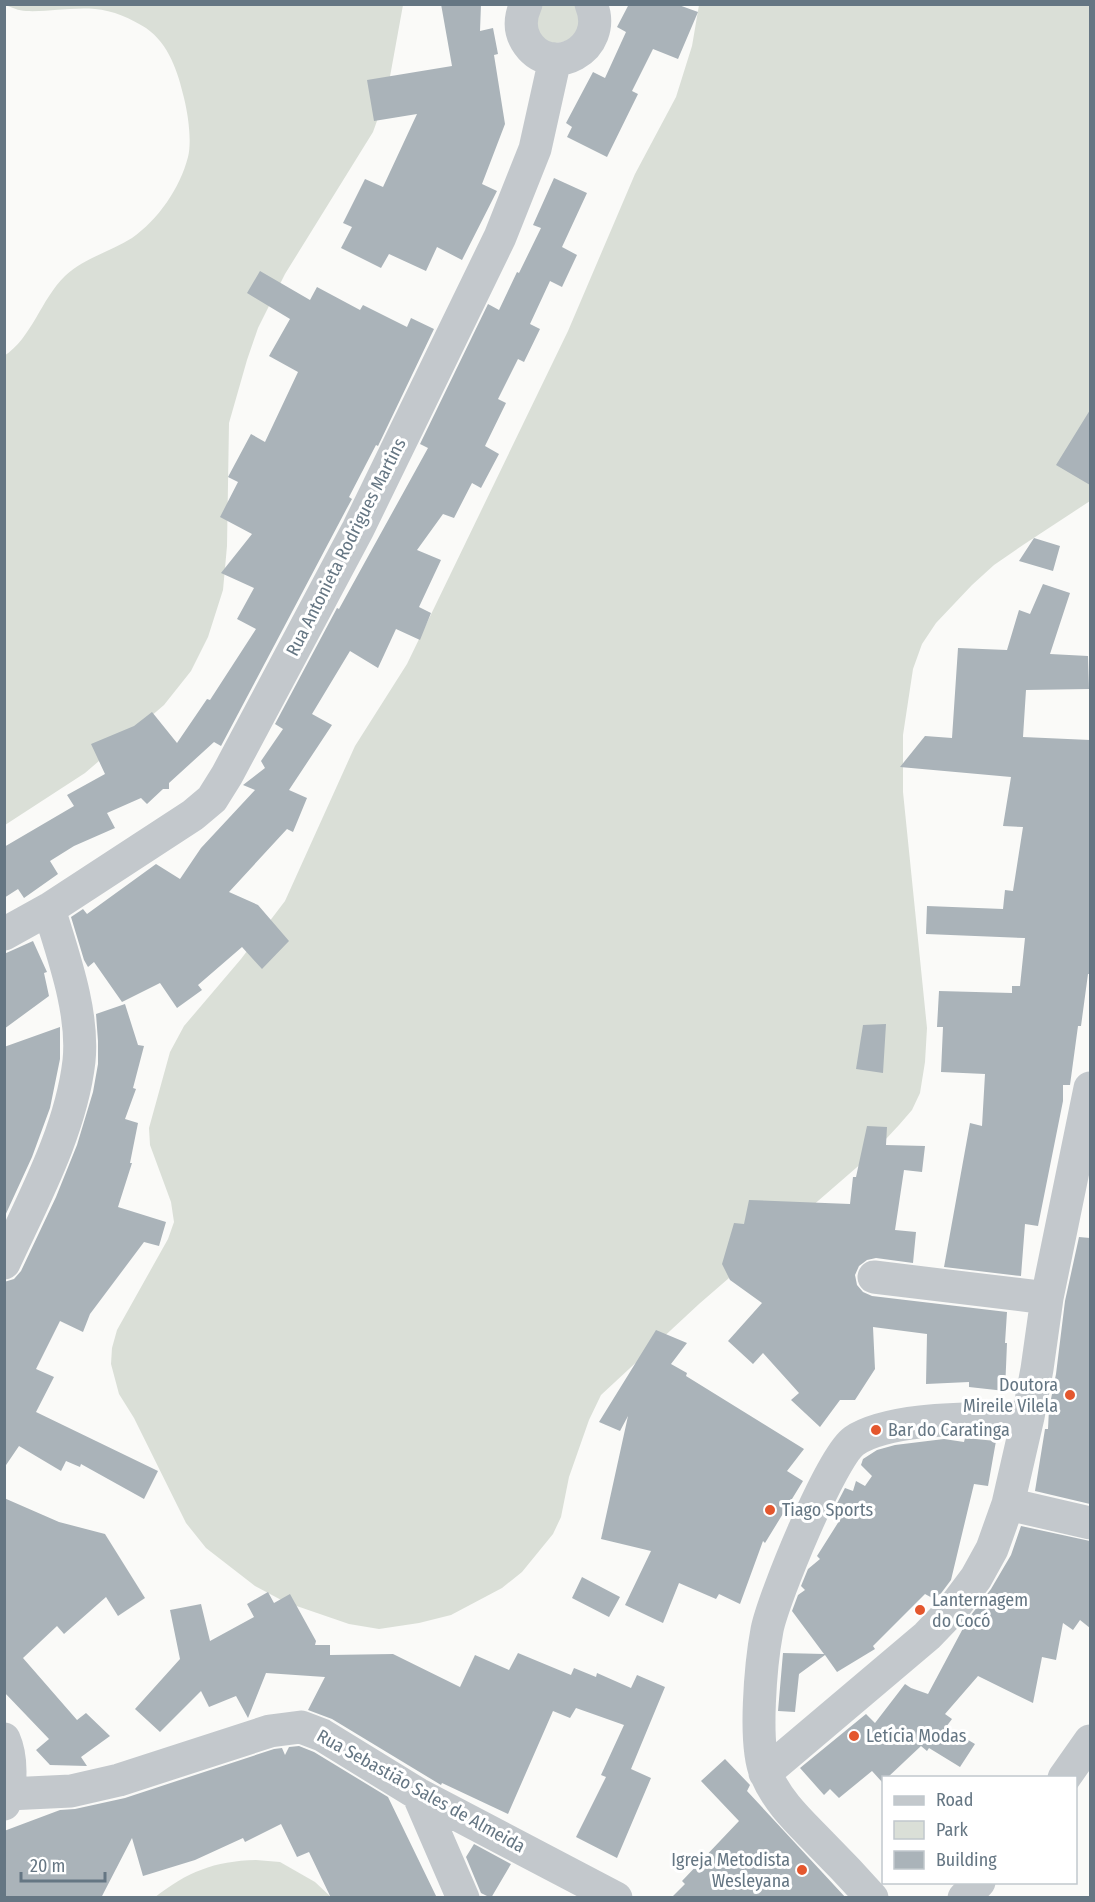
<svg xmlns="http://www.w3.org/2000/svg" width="1095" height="1902" viewBox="0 0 1095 1902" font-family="'Fira Sans Condensed',sans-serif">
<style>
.green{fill:#dadfd7}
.building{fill:#aab3b9}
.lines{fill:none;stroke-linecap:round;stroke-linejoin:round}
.minor{stroke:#c3c8cc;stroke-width:33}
.poi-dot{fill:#e4572e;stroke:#fff;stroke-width:2}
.labels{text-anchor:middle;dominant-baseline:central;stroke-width:6;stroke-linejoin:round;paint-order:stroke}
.street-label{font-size:18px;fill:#657683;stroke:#fff}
.poi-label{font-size:18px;fill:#657683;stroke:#fff;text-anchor:start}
</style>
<rect width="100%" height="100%" fill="#fafaf8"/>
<path class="green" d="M5,5H403L387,93L373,132L285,274L258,328L247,360L229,423L227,546L223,590L208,637L191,671L164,705L85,773L5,825L4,356C32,338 41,299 65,276C84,258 110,252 132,238C158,220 180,188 188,157C192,141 188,114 184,98C178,72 169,44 146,28C132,19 112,10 95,9C72,7 49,12 26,11C19,11 11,7 5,5Z
M534,5H583L584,38L540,46Z
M699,5H1090V501L1023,545L994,565L972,585L936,623L922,644L913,669L903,735V792L927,1028L925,1062L920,1093L912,1110L899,1125L871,1155L699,1304L601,1395L589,1420L569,1477L561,1517L553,1534L522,1572L502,1588L451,1615L419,1623L379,1629L349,1624L285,1602L255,1586L206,1548L186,1523L134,1418L119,1394L111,1364L112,1348L117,1330L168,1239L174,1222L171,1202L150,1145L149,1128L170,1052L184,1026L241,959L285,901L355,746L407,664L568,331L635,174L676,97L692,46Z
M256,1860L280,1862L315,1882L331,1897L154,1898C187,1872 214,1861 256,1860Z"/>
<path class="building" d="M441,4H481L480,31L493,28L498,54L494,55L505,124L482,184L497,191L462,260L437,247L426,271L389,254L381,268L341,248L352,227L343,223L365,179L383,187L417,114L374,121L367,80L452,66Z
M629,4H676L698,12L678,59L653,49L632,91L638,94L607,157L567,137L572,127L566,123L593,72L605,78L626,32L617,27Z
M554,178L587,193L562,247L577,255L562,287L550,281L530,324L540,329L524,362L518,359L498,399L506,403L485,446L499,454L481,488L472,483L454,518L443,514L417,550L441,560L419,607L431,613L420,640L396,629L378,668L350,651L312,714L332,725L289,790L307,798L293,832L287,829L229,892L258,905L289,941L262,969L242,947L198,985L202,990L177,1008L160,983L122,1002L94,962L88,967L84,960L71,917L83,909L87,914L156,864L180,879L201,848L255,790L243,785L265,768L261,761L283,729L275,724L337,608L339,609L428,448L420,444L488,304L499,310L517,272L519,273L541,228L533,225Z
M260,271L310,300L317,287L360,310L363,305L407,327L411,318L434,329L378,446L376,445L349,497L352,499L347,508L221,746L214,742L169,783V789H163L147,804L141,798L107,813L115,828L74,846L50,861L58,874L24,898L18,889L4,898V847L74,806L67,795L105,774L91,744L134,726L152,712L177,743L207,699L210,700L256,629L237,619L254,588L221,573L252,534L220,517L238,482L228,477L251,434L265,442L298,372L269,356L290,319L247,293Z
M1090,410V485L1056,465Z
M1034,538L1060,546L1053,571L1019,561Z
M1043,584L1070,593L1050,654L1088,656L1089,689L1026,690L1023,737L1090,740V974H1088L1081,1026H1078L1070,1085H1063V1101L1038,1226L1025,1224L1021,1276L944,1267L970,1123L982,1126L985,1074L941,1072L943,1027H937L939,991L1012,993V986H1020L1025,938L926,934L927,906L1003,909L1005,890L1013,891L1023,827L1003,826L1011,777L900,767L925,736L952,738L958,648L1007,650L1019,610L1030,614Z
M33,941L47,972L44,973L49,996L4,1029V954Z
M125,1004L138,1045L144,1046L133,1088L136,1089L125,1119L138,1123L130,1163H132L118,1207L166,1222L159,1246L144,1242L90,1314L83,1332L60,1321L36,1369L54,1377L36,1412L158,1471L144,1499L81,1464L80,1467L66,1461L61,1471L19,1446L4,1468V1282L14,1279L21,1271L56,1197L77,1145L93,1092L98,1064V1041L96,1014Z
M886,1024L883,1073L856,1069L863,1025Z
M60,1027V1059L50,1108L32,1157L4,1218V1047Z
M867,1126L887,1127L886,1145L925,1146L922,1172L904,1170L895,1230L916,1232L913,1263L876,1258L867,1260L859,1266L855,1275L857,1285L863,1292L872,1296L1007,1312L1005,1343H1007L1005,1391L969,1387V1382L926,1384L927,1334L873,1327L875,1369L855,1400H840L820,1427L791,1400L799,1393L763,1353L753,1364L728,1341L762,1303L730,1280L722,1264L734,1223L744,1224L749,1200L850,1204L853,1177H856Z
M1079,1237L1090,1238V1504L1035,1491L1045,1429H1048L1049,1409L1056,1374L1065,1301Z
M656,1330L687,1343L671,1364L687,1373L686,1376L804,1449L787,1471L803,1481L765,1543L763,1541L740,1604L719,1594L716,1599L679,1583L663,1623L625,1605L651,1551L601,1539L628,1416L620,1431L599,1422Z
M965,1438L996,1441L988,1486L974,1484L951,1580L936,1600L925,1594L873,1646L875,1649L837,1672L825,1655L799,1674L795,1712L778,1711L783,1653L824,1654L792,1611L798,1595L805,1590L801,1586L808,1569L820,1559L817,1556L841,1518L831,1515L845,1488L853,1491L856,1481L865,1486L872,1476L861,1465L863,1459L877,1450L895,1445L944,1439L964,1442Z
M4,1498L59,1522L105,1534L145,1598L118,1616L106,1597L64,1634L57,1626L23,1658L77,1720L86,1713L110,1736L81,1757L87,1766L50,1765L36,1750L49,1739L4,1692Z
M1021,1526L1090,1541V1628L1080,1620L1073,1630L1063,1623L1056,1660L1042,1657L1033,1703L978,1676L945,1714L952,1719L946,1727L975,1744L960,1767L929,1748L927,1751L921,1746L887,1778H884L882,1782L872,1771L839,1798L830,1789L824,1795L800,1768L866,1714L875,1723L905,1684L911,1688L928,1694L968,1619L991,1589L1011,1555Z
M582,1577L620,1597L609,1617L572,1598Z
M268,1592L274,1603L290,1594L316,1641L315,1645H330V1655L393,1654L460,1687L475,1655L509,1670L518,1653L571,1675L574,1668L596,1677L597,1673L631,1688L637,1675L665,1687L631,1769L651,1778L617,1858L576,1837L606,1777L601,1775L624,1725L576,1708L570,1718L553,1711L508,1814L442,1783L441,1785L332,1719L308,1710L325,1677L266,1673L248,1718L236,1696L209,1707L201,1691L160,1732L135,1709L180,1659L170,1610L201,1604L210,1641L254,1617L247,1604Z
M299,1746L314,1752L388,1797L437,1898H331L309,1852L297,1857L281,1824L245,1842L243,1838L195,1860L143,1876L132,1838L101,1898H4V1831L60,1810L75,1809L125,1798L274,1749L282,1748L285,1755L289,1747Z
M725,1759L750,1785L747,1791L846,1898H671L685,1884L682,1881L739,1821L701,1781Z
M474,1844L511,1864L491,1898L481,1893L466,1857Z"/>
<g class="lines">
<path class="minor" d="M526,4C520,17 519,29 526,41C550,81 610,49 591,4
M4,934L49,909L193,815L212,799L227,775L358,529L500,237L535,149L555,59
M4,1263C33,1200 71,1131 79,1061C84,1012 63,955 49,909
M874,1277L1047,1298
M1008,1504L1090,1523
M4,1739C12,1757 12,1785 4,1804
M765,1773L927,1636L952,1610L976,1578L992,1549L1008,1504L1028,1417L1037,1369L1047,1298L1090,1088
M1064,1778L1090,1741
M8,1794L71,1791L119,1780L270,1731L301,1727L322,1735L418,1794L616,1898
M418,1794L463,1898
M872,1898C856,1880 839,1862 822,1845C801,1823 778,1803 766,1774C753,1745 761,1662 767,1630C773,1599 831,1457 854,1441C891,1416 982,1419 1028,1417
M964,1898L979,1882"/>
</g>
<g class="poi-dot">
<circle cx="1070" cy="1395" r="6"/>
<circle cx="876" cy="1430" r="6"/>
<circle cx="770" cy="1510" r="6"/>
<circle cx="920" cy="1610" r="6"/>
<circle cx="854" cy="1736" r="6"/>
<circle cx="802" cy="1870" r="6"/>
</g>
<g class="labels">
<g class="street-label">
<text transform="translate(346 547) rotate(-63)">Rua Antonieta Rodrigues Martins</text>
<text transform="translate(421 1791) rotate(29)">Rua Sebastião Sales de Almeida</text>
</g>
<g class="poi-label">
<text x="1058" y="1385" text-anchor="end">Doutora<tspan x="1058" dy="21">Mireile Vilela</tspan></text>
<text x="888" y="1430">Bar do Caratinga</text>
<text x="782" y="1510">Tiago Sports</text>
<text x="932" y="1600">Lanternagem<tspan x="932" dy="21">do Cocó</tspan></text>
<text x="866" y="1736">Letícia Modas</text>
<text x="790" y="1860" text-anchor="end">Igreja Metodista<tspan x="790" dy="21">Wesleyana</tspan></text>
</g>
</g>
<rect width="1095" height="1902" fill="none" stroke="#657683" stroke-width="12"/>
<rect x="882" y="1776" width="195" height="108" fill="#ffffff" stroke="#c1c8cd" stroke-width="1.5"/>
<rect x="894" y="1796" width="30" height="9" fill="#c3c8cc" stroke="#c1c8cd" stroke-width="1.5"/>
<text x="936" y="1806" font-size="18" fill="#657683">Road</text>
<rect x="894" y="1821" width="30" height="18" fill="#dadfd7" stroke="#c1c8cd" stroke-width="1.5"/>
<text x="936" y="1836" font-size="18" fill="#657683">Park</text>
<rect x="894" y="1851" width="30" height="18" fill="#aab3b9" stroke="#c1c8cd" stroke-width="1.5"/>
<text x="936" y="1866" font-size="18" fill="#657683">Building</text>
<path d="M21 1872v9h84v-9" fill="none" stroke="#657683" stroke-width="3"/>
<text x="30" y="1872" font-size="18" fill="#657683" stroke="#ffffff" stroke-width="4.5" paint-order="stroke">20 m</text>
</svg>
